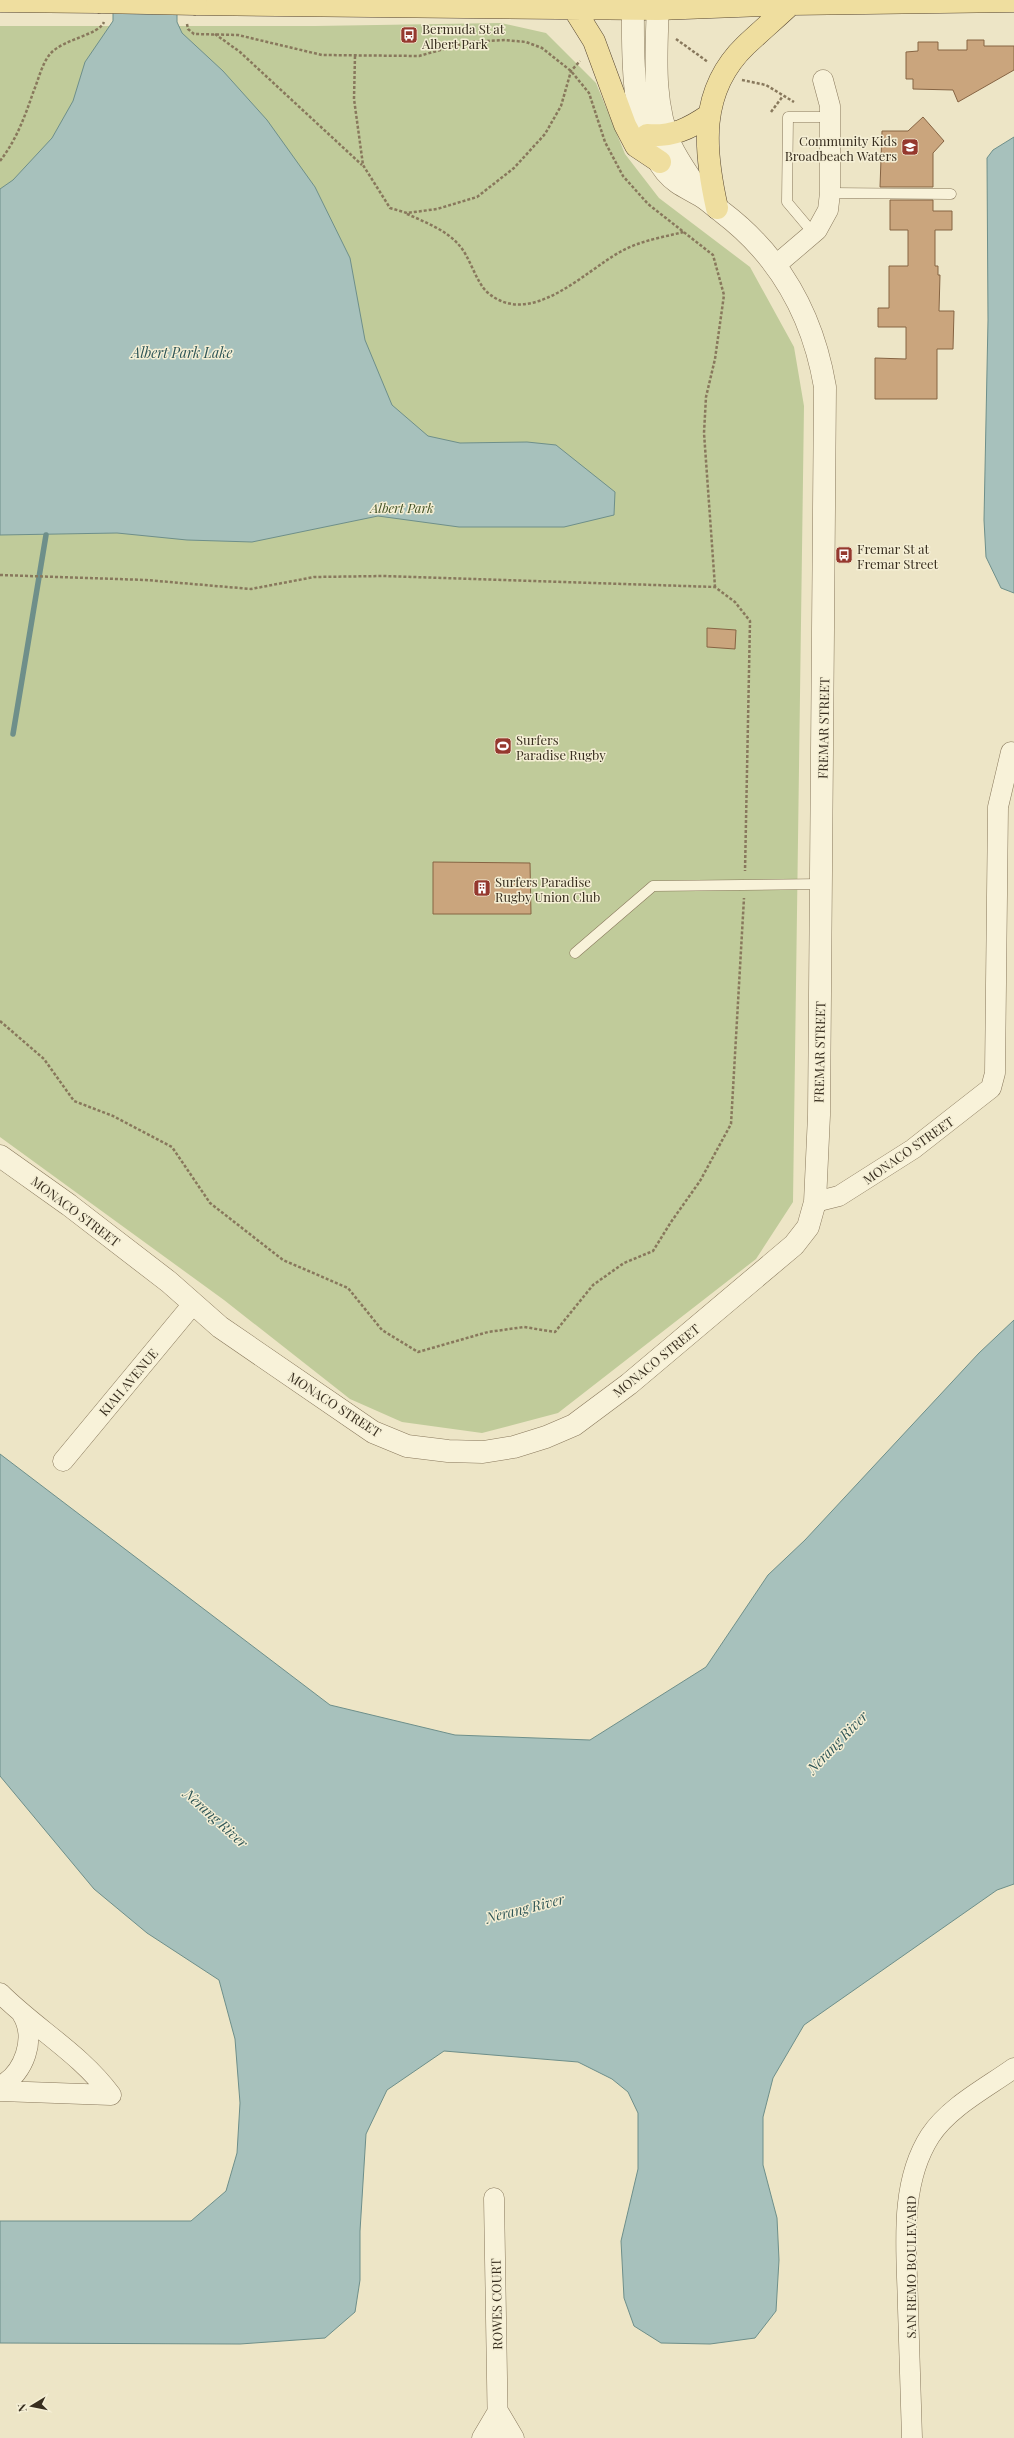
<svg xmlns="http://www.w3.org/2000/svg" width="1014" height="2438" viewBox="0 0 1014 2438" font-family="'Playfair Display',serif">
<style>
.green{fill:#c0cb9a}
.water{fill:#a7c1bc;stroke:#6e8f8a}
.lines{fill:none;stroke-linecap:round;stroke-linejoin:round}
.stream{stroke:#6e8f8a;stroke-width:5.5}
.building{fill:#caa57d;stroke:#866443}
.service-casing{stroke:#88785c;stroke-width:11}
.minor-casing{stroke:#88785c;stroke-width:21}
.tertiary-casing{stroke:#88785c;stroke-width:23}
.primary-casing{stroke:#564530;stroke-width:23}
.path{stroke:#88785c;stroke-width:2.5;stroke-dasharray:3 2;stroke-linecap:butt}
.service{stroke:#f8f2d9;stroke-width:10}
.minor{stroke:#f8f2d9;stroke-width:20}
.tertiary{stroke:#f8f2d9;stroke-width:22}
.primary{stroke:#efde9f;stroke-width:22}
.primary-bridge-casing{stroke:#564530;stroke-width:23;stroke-linecap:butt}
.primary-bridge{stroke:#efde9f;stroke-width:22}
.labels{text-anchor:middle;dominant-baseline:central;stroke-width:3;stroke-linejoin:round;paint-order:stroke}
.poi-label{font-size:13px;fill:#382e1f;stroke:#f5efd5;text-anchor:start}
.park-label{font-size:13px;font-style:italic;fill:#445427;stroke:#f5efd5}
.street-label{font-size:13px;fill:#382e1f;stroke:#f5efd5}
.water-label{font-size:14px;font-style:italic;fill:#2f5657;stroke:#f5efd5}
</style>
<rect width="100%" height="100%" fill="#ede5c6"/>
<path class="green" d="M501,23L546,33L596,83L625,154L659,198L750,267L794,347L804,406L793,1202L756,1259L558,1413L482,1433L402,1422L350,1399L224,1300L0,1137V26H315Z"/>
<path class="water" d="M113,0H177V22L182,33L223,71L267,120L315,187L350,258L365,340L392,405L428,436L460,443L527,442L556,445L615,492L614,515L564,527H459L378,516L252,542L187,540L117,533L0,535V189L13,180L52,138L73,101L85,62L113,21Z
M1014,137V593L1001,588L986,557L984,520L988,320L987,158L993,150Z
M1014,1320V1884L997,1890L804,2025L773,2078L763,2117V2165L777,2218L779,2260L776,2311L755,2338L710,2344L661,2343L634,2326L624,2298L621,2241L638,2169V2113L628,2092L612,2079L578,2062L444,2051L387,2090L366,2134L360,2231V2280L355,2312L325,2338L240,2344L0,2343V2221H191L226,2191L237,2153L240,2103L235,2039L219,1980L147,1933L94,1889L0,1776V1454L330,1705L455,1735L590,1740L706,1667L768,1575L805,1540L979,1353Z"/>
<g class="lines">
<path class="stream" d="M13,734L46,535"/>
</g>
<path class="building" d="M967,40H984V46H1014V70L958,102L953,90L913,89V79H906V52L918,51V42H938V50H967Z
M923,117L944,141L933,153V187H880L882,131H908Z
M890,200H933V211H952V230H935V266H938V275H940L939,311H954L953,349H937V399H875V358L906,359V327H878V308H889V266H908V230H890Z
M707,628L736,630L735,649L707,647Z
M433,862L530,863L531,914H433Z"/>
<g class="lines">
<defs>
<path id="service" d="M830,193L951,194
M814,234L787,202L788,117H830
M575,953L653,886L821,884"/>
<path id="minor" d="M776,265L817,230L828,210L830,193V106L823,80
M815,1202L839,1196L913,1149L991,1088L995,1073L998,807L1011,752
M63,1461L193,1304
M0,1993C36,2029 81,2054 111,2095
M0,2086C24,2074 37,2038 22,2014
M0,2091L111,2095
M494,2198L498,2438
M482,2438L498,2411L514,2438
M912,2438C911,2395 909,2351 908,2308C907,2251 898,2186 930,2136C949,2107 986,2088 1014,2068"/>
<path id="tertiary" d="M658,0C657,48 651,101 671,146C679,163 690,177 700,193
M0,1156L69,1205L169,1282L220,1327L373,1432L407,1446L448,1451L483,1452L514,1447L546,1437L574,1425L629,1384L794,1245L808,1227L815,1202L819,1115L825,387C813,316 780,256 722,212C715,207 708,200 701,196C688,188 676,184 666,172C629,125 633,57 633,0"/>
<path id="primary" d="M0,1L98,2
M196,4L658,9L791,4L1014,1
M574,9L594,41L625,125L636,146L660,162
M647,135C672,137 689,129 709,115
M717,208C704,150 698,91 746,45C761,31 776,18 791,4"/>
</defs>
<use href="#service" class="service-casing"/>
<use href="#minor" class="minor-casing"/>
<use href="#tertiary" class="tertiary-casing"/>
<use href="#primary" class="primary-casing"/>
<path class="path" d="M187,24L188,29L194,34L238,35L322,55L419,56L469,42L505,40L526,42L542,48L571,71L589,93L605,142L623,176L648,204L713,255L724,295L715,359L706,397L704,433L715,587
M215,34L240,52L362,165
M676,39L708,62
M355,56L354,99L363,165L390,208L407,213L437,209L477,197L514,168L545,134L561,106L571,71L580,61
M742,80L766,85L794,102
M771,112L783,96
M0,161C17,139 25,116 34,90C39,78 42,64 50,54C63,39 99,35 104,22
M407,214C425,222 446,230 459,245C470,257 476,282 487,292C530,330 585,271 620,252C639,241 663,237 684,232
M0,575L146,580L251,589L314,577L383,576L715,587L735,602L750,621L745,871
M0,1021L44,1059L74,1101L113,1116L172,1147L210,1203L283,1260L348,1288L382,1330L418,1352L488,1332L524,1327L555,1332L593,1285L624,1263L653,1251L671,1222L700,1181L731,1124L744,898"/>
<use href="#service" class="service"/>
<use href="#minor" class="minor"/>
<use href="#tertiary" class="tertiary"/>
<use href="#primary" class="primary"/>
<defs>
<path id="primary-bridge" d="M98,2L196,4"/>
</defs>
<use href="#primary-bridge" class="primary-bridge-casing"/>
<use href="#primary-bridge" class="primary-bridge"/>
</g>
<defs>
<symbol id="bus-square" viewBox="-11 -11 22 22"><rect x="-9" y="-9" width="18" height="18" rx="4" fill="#95382e" stroke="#f5efd5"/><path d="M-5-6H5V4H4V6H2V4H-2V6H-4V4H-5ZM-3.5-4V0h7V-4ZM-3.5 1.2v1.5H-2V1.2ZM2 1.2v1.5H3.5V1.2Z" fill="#fff"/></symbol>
<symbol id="school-square" viewBox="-11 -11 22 22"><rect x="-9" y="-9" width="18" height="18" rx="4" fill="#95382e" stroke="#f5efd5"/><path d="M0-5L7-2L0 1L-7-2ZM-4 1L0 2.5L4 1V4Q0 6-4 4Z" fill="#fff"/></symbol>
<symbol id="stadium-square" viewBox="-11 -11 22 22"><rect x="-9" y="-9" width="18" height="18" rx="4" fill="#95382e" stroke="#f5efd5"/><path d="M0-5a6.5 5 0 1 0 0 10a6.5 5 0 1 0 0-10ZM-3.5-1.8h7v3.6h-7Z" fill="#fff"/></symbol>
<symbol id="building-square" viewBox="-11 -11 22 22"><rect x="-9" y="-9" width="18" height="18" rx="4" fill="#95382e" stroke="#f5efd5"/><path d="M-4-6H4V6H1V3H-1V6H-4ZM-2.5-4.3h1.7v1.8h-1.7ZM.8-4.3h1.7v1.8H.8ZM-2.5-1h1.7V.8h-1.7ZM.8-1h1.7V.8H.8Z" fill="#fff"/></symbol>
</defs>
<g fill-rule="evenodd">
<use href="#bus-square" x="399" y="25" width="20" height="20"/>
<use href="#school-square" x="900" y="137" width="20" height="20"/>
<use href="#bus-square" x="834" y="545" width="20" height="20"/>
<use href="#stadium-square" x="493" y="736" width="20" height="20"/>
<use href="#building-square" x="472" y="878" width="20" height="20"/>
</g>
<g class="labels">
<g class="poi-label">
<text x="422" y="28">Bermuda St at<tspan x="422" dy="15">Albert Park</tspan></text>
<text x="897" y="140" text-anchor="end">Community Kids<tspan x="897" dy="15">Broadbeach Waters</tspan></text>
<text x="857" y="548">Fremar St at<tspan x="857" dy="15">Fremar Street</tspan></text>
<text x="516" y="739">Surfers<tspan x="516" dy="15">Paradise Rugby</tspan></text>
<text x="495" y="881">Surfers Paradise<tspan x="495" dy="15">Rugby Union Club</tspan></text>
</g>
<g class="park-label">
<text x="402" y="507">Albert Park</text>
</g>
<g class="street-label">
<text transform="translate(823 728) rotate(-89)">FREMAR STREET</text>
<text transform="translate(819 1052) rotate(-89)">FREMAR STREET</text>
<text transform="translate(908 1150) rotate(-35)">MONACO STREET</text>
<text transform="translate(76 1211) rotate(37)">MONACO STREET</text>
<text transform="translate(656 1360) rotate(-39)">MONACO STREET</text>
<text transform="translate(128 1382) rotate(-50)">KIAH AVENUE</text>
<text transform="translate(335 1404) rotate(33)">MONACO STREET</text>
<text transform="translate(910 2267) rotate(-90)">SAN REMO BOULEVARD</text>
<text transform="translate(496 2304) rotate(-91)">ROWES COURT</text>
</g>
<g class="water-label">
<text x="182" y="352">Albert Park Lake</text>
<text transform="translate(837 1742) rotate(-46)">Nerang River</text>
<text transform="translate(216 1818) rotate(42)">Nerang River</text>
<text transform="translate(525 1908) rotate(-14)">Nerang River</text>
</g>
</g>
<g transform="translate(32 2406) rotate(260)" stroke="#f5efd5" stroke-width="3" paint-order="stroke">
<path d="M0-3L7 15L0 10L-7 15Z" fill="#382e1f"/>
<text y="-6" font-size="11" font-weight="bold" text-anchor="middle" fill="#382e1f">N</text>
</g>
</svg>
